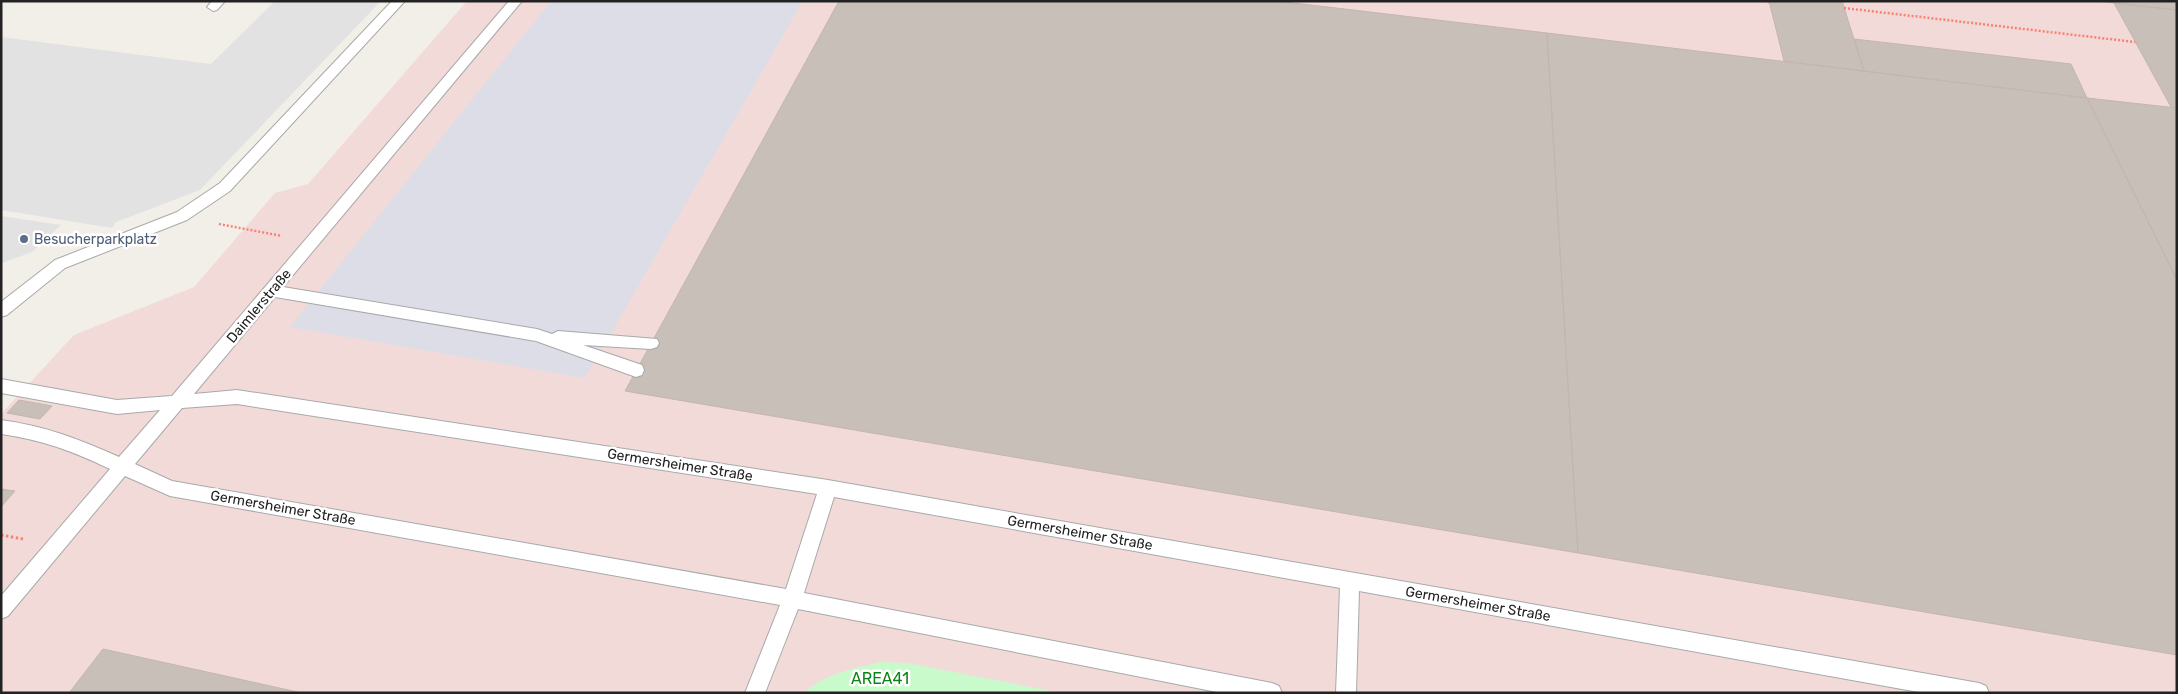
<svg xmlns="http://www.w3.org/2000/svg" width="2178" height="694" viewBox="0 0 2178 694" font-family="Rubik,sans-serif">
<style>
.commercial{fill:#f2dad9}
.park{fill:#c8facc}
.parking{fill:#e2e2e2}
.plaza{fill:#dddde8}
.building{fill:#c7bfb8;stroke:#c4b6ab}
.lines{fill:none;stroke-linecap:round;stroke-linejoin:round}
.lane-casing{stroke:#a9a9a9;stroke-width:2}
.path-far1{stroke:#fa8072;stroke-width:2.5;stroke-dasharray:2 2;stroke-linecap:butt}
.path{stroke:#fa8072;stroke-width:3;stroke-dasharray:2.5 2.5;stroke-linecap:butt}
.lane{fill:#fff;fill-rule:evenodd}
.service-dot{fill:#5c6f8a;stroke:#fff;stroke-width:2}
.labels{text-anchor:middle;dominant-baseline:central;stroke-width:5;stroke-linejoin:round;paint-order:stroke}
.service-label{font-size:14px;fill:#4e5e75;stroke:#fff;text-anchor:start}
.street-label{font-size:14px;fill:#222;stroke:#fff}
.near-park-label{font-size:16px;fill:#0c8416;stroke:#fff}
</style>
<rect width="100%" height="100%" fill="#f2efe9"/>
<path class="commercial" d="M467,1H2177V693H1V414L74,335L194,287L275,193L308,184Z"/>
<path class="park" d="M882,662L907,663L1061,693H804C825,673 855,668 882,662Z"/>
<path class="parking" d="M275,1H381L200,190L116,222L112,228L1,210V37L211,64Z
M1,216L61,225L32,252L2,263Z"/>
<path class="plaza" d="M551,1H803L585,378L290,327Z"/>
<path class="building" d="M839,1H1277L1547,33L1578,553L625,391Z
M1769,1H1842L1864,71L1784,61Z
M2098,1H2177V10L2114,3Z
M2114,3L2177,10V108L2171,107Z
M1547,33L2087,98L2177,280V655L1578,553Z
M1854,39L2071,64L2087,98L1864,71Z
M2087,98L2177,108V280Z
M19,400L52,406L40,419L7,413Z
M1,489L15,491L1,507Z
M103,649L302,693H69Z"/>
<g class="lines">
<defs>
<path id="lane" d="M212,1H225L217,10L213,11L207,7Z
M392,1H405L230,191L187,220L65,268L7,315L1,317V302L55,260L177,212L220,183Z
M509,1H522L283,287L537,329L552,334L558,331L657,339L659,343L657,347L651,349L583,345L642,365L644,370L642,375L636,377L536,341L275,297L194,394L237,390L828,480L1979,683L1986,686L1989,693H1924L1359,591L1356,693H1336L1340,588L834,497L804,593L1272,683L1279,686L1282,693H1222L798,609L765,693H745L780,605L170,496L125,476L8,616L1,619V596L110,469C72,451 43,440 1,434V420C45,426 79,439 119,457L160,410L117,414L1,393V379L117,400L172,396ZM237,404L817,494L786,589L172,481L135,464L182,408Z"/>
</defs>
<use href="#lane" class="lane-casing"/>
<path class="path-far1" d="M1764,1L1769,2
M1844,8L2135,42
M219,224L282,236"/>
<path class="path" d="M1,535L23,539"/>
<use href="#lane" class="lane"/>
</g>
<circle class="service-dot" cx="24" cy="239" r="5"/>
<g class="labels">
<g class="service-label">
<text x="34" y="239">Besucherparkplatz</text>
</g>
<g class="street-label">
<text transform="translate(259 306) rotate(-50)">Daimlerstraße</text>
<text transform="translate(680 465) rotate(9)">Germersheimer Straße</text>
<text transform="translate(283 508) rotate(10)">Germersheimer Straße</text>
<text transform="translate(1080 533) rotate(10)">Germersheimer Straße</text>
<text transform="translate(1478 604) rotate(10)">Germersheimer Straße</text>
</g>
<g class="near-park-label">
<text x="880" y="678">AREA41</text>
</g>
</g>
<rect width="2178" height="694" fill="none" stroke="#222222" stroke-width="5"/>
</svg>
